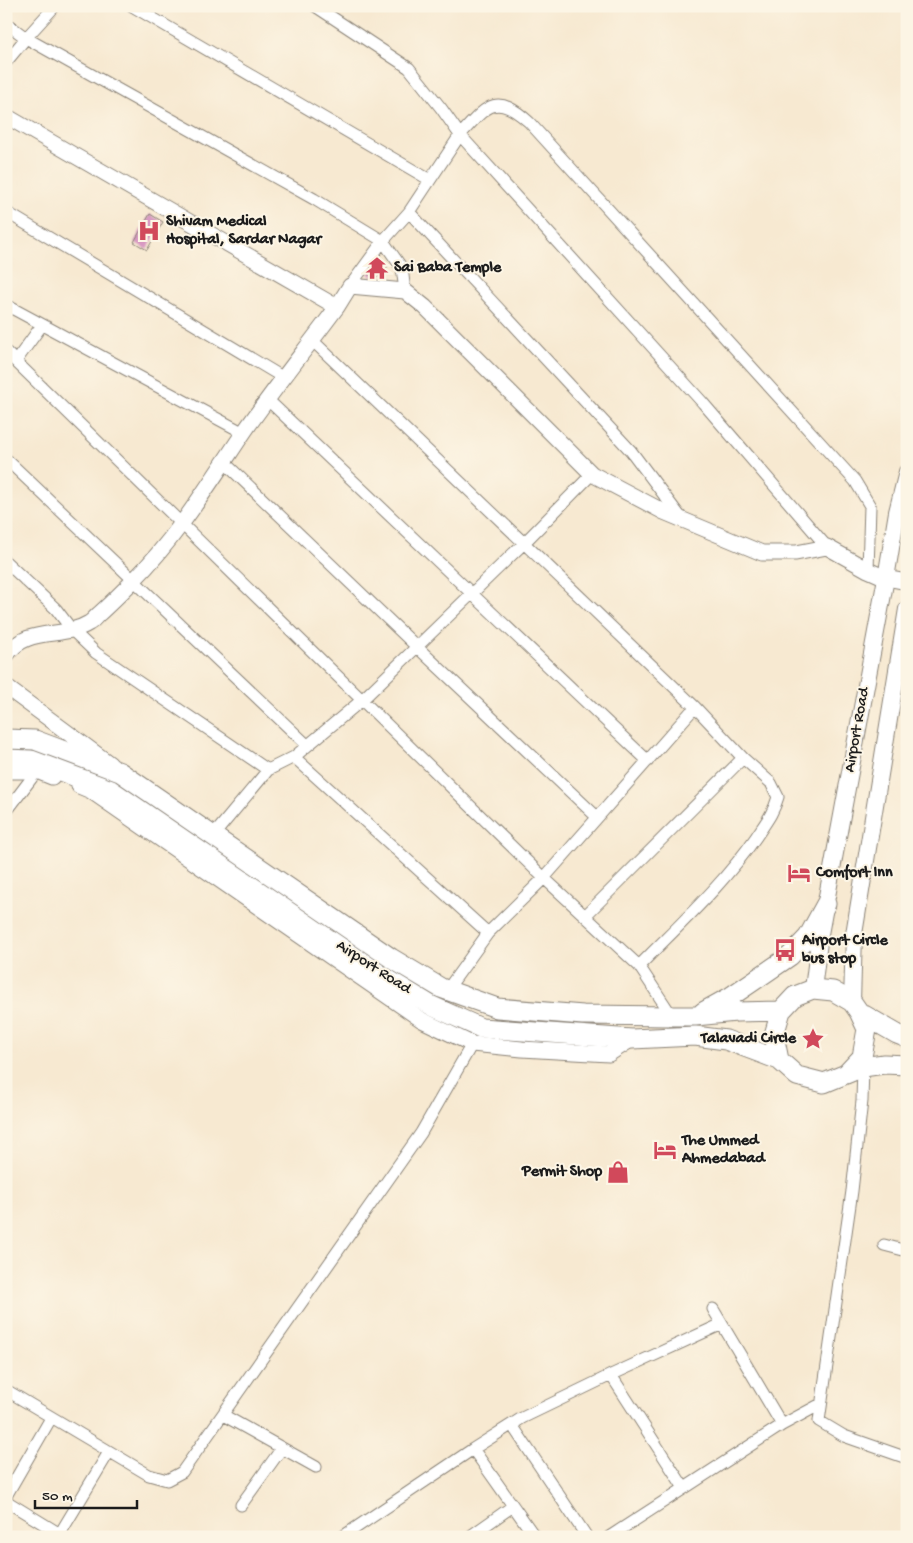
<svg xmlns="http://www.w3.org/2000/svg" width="913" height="1543" viewBox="0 0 913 1543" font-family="'Gochi Hand',sans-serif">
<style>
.building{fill:#d796c1}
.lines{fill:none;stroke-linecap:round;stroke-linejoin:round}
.minor-casing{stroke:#8a8276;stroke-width:13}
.tertiary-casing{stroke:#8a8276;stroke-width:17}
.secondary-casing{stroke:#8a8276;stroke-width:18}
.primary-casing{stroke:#8a8276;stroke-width:21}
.minor{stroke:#fff;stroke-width:11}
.tertiary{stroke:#fff;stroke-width:15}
.secondary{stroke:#fff;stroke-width:16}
.primary{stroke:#fff;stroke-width:19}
.labels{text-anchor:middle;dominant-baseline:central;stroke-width:4;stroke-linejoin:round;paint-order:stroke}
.poi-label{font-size:16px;font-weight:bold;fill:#1c1c1c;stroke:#fcf5e5;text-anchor:start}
.street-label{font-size:16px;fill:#1c1c1c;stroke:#fcf5e5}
</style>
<rect width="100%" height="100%" fill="#fcf5e5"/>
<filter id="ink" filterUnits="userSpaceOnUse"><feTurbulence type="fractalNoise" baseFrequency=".02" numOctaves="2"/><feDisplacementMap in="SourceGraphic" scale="10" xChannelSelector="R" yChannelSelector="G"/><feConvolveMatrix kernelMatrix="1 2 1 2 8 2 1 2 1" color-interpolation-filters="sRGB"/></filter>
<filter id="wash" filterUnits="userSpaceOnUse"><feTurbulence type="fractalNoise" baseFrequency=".0096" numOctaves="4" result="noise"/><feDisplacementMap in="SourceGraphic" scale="20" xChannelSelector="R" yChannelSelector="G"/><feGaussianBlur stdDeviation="1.12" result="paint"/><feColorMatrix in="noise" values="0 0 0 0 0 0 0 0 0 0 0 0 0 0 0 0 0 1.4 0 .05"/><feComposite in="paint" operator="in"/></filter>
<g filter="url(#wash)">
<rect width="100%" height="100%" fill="#f7e9d1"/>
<g id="blocks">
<path class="building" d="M150,214L163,222L147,250L134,242Z
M380,257L389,265L376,279H374L368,274Z"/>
</g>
</g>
<g filter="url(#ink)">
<use href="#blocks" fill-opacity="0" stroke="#8a8276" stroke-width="1"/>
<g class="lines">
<defs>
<path id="minor" d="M132,6L430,180
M315,6L409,68L441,108L460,135L409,212L383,241L350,286
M6,23L26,38L314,199L383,241L402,268L405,291
M6,62L26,38L55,6
M6,212L284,378
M409,212L631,451L682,519
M6,305L244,433
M312,340L695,707L544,878L488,933L447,990
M6,352L544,878L639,966L672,1016
M16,361L42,325
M268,400L648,761
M6,459L307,745
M225,463L417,647L597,817
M827,547L703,403L460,135C486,107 495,91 529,122L855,481L870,506L868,570
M6,562L56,609L72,630L96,653L268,770
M695,707L743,758
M294,757L488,933
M6,812L37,771
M213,836L268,770L294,757L362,700L524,543L592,474
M585,916L743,758L771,783L778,797C773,814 766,822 756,837C723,885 679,925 639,966
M863,1067L862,1101L852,1191L819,1421L844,1436L907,1458
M884,1245L907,1251
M713,1309L782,1425
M611,1375L684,1488
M6,1390L149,1475L167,1480L182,1472L421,1133L472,1044
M223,1415L316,1467
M512,1425L587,1537
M473,1449L535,1537
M6,1496L51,1418
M6,1501L60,1534
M241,1505L282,1448
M58,1537L109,1452
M342,1537L473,1449L522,1418L611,1375L722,1324
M469,1537L513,1506
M609,1537L782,1425L821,1404"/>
<path id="tertiary" d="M6,116L337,307L350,286L405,291L425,307L592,474L664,512L762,553H796L827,547L868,570L886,578L907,582
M6,656C26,625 62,640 89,623C93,621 96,616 100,613C111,603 122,592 133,581C177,537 209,484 244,432C273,390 306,349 337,307
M6,687L110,764
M6,771H37L52,777
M79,786L91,791L422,1020L472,1044L522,1049L609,1054L632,1039"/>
<path id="secondary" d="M813,989L820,934L886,578L897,512L907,472
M852,1002L854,934L907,609"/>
<path id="primary" d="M6,739L35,740L120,772L391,958L441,988L497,1008L583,1015L672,1016H695L736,1012L781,1011
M6,759L31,760L111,790L381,975L432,1006L481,1028L632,1039L695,1036L726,1040L779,1060
M703,1012L730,997L790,956L808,937L826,904
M859,1012L897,1034L907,1038
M846,1074L862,1057L867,1029L859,1012L852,1002L833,991L813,989L795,996L781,1011L774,1035L779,1060L797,1076L824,1083L863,1067L884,1064L907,1065"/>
</defs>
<use href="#minor" class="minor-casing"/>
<use href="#tertiary" class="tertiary-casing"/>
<use href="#secondary" class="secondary-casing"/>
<use href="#primary" class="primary-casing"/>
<use href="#minor" class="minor"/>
<use href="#tertiary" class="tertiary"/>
<use href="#secondary" class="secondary"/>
<use href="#primary" class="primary"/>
</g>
</g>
<defs>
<symbol id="hospital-bare" viewBox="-9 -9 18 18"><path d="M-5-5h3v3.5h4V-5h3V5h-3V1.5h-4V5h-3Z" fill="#d1495b" stroke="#fcf5e5" stroke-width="2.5" paint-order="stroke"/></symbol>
<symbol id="temple-bare" viewBox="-9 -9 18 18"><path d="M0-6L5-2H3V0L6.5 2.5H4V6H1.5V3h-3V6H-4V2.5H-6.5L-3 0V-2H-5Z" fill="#d1495b" stroke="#fcf5e5" stroke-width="2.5" paint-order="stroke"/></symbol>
<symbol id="hotel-bare" viewBox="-9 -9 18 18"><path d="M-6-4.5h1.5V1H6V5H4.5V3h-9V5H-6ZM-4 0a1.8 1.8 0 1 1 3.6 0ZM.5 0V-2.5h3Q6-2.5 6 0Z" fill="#d1495b" stroke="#fcf5e5" stroke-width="2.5" paint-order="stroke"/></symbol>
<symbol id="bus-bare" viewBox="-9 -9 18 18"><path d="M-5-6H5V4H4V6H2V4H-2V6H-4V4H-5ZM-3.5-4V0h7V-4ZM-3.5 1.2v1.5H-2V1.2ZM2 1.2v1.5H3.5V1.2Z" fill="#d1495b" stroke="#fcf5e5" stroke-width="2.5" paint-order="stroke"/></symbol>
<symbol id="sight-bare" viewBox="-9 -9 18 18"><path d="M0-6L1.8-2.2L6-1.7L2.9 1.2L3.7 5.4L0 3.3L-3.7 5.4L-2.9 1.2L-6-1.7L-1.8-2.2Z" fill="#d1495b" stroke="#fcf5e5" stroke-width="2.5" paint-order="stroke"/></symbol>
<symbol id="shop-bare" viewBox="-9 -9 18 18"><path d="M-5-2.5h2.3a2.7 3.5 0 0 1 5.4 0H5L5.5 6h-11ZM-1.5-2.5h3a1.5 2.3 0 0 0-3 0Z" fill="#d1495b" stroke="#fcf5e5" stroke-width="2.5" paint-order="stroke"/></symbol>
</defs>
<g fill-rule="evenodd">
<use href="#hospital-bare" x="133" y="215" width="32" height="32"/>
<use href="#temple-bare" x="361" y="252" width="32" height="32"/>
<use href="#hotel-bare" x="783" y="857" width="32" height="32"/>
<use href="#bus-bare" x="769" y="934" width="32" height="32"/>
<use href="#sight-bare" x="797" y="1023" width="32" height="32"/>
<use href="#hotel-bare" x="649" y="1134" width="32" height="32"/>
<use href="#shop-bare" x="602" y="1156" width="32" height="32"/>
</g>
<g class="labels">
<g class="poi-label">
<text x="166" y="222">Shivam Medical<tspan x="166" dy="18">Hospital, Sardar Nagar</tspan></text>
<text x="394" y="268">Sai Baba Temple</text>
<text x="816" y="873">Comfort Inn</text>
<text x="802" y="941">Airport Circle<tspan x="802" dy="18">bus stop</tspan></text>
<text x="796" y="1039" text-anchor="end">Talavadi Circle</text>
<text x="682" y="1141">The Ummed<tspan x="682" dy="18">Ahmedabad</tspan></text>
<text x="602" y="1172" text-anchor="end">Permit Shop</text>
</g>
<g class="street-label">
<text transform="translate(858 730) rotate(-80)">Airport Road</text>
<text transform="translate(373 968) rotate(33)">Airport Road</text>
</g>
</g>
<rect width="913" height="1543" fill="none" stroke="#fcf5e5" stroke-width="25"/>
<path d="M35 1500v8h102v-8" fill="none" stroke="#1c1c1c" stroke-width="2.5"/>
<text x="42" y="1500" font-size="15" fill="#1c1c1c" stroke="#fcf5e5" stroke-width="4" paint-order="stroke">50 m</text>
</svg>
